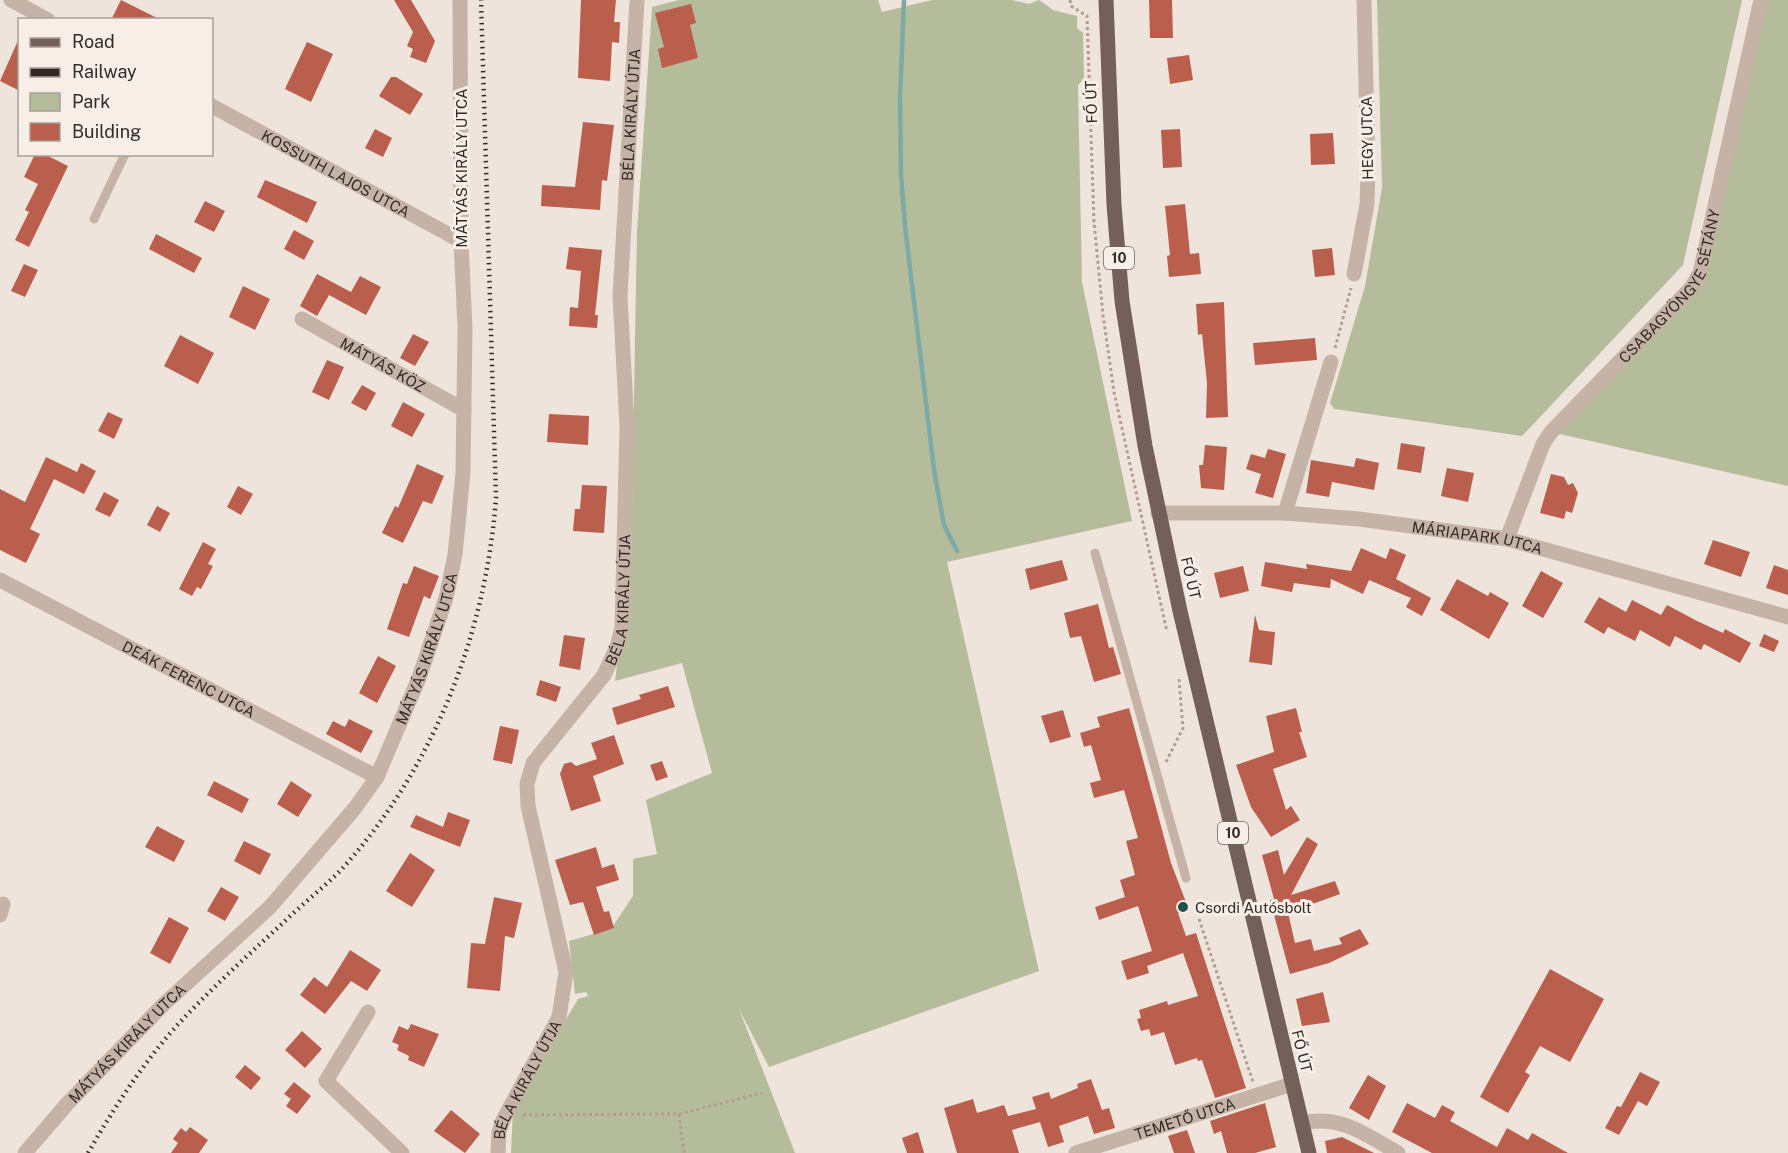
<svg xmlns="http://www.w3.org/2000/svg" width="1788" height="1153" viewBox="0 0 1788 1153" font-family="'Public Sans',sans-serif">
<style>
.green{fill:#b5bc9c}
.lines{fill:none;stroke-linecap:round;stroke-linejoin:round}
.stream{stroke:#7da9a7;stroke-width:4.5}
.building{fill:#ba5e4e}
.path{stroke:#b19d92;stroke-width:3;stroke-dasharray:3 3;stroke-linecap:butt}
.service{stroke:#c6b3a8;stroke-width:9}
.minor{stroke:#c6b3a8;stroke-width:15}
.primary{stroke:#74605a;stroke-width:15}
.rail{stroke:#332a27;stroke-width:4.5;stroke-dasharray:1.5 4.5;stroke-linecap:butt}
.poi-dot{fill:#21514f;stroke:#f7eee7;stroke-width:2}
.labels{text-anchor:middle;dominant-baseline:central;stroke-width:6;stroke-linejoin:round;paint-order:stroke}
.shield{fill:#f7eee7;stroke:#6e6561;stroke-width:1.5}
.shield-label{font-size:14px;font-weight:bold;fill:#332a27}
.street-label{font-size:15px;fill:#332a27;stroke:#f7eee7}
.poi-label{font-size:15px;fill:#332a27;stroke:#f7eee7;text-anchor:start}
</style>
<rect width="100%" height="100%" fill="#efe4db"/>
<path class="green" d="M679,0H878L882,12L932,0H1012L1029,4L1039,0L1053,10L1077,16V28L1083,33L1084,79L1078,85L1082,282L1132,521L947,562L1039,971L769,1067L739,1009L795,1153H511L513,1110L578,999L588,996L586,992L575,994L569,941L611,929L633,896V859L657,854L646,800L712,773L682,663L615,681L631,561L637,231L652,7Z
M1377,0H1742L1683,265L1522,436L1334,409L1330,403L1365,286L1382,188Z
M1761,0H1788V486L1551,432L1691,288Z"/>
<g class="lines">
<path class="stream" d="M904,0L900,99L901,175L905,226L934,470L944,525L957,551"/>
</g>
<path class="building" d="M121,0L161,20H111Z
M394,0H411L435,41L426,63L410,57L413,49L407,46L413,32Z
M581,0H616L614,22H620L619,43L612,42L610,81L578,78Z
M1149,0H1172L1173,38H1150Z
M691,4L696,23L690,25L698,58L662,68L658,49L664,47L655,13Z
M20,36V91L0,81Z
M307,42L333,54L311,102L285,89Z
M1189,55L1193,80L1170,84L1167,58Z
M391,77H396L423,94L410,115L379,96Z
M583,122L614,125L607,181L602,180L600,210L541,206L542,185L575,187Z
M375,129L392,138L383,157L365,148Z
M1180,129L1182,167L1163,168L1161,130Z
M1333,133L1335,164L1311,165L1310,134Z
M35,154H44L68,166L29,247L15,240L29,212L25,210L38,184L24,177Z
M265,180L317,202L307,223L257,197Z
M205,201L225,211L214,232L194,222Z
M1185,204L1190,254L1199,253L1201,274L1169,277L1167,256L1170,255L1165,206Z
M294,230L314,241L304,260L284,249Z
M156,234L202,258L194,273L149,249Z
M569,247L602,250L595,315H598L597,328L569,326L570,307L578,308L581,271L566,269Z
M1332,248L1335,275L1315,277L1312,250Z
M24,264L38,270L25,297L11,291Z
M317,274L351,292L360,276L381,287L366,315L329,295L317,316L300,306Z
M243,286L270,299L255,330L229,317Z
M1224,302L1228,417L1206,418L1207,383L1202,334L1198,335L1196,304Z
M413,334L429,342L415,366L400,358Z
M180,335L214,353L198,384L164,366Z
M1315,338L1317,360L1255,365L1253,343Z
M327,360L344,367L329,400L312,392Z
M362,385L376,393L366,411L351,403Z
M403,402L425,414L412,437L391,426Z
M108,412L123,419L114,439L98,431Z
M549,414L589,416L588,445L547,442Z
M1401,443L1425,447L1421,473L1397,469Z
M1205,445L1227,447L1224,490L1201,488L1199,465H1203Z
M1268,449L1286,454L1273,498L1255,493L1261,474L1246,469L1251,454L1265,458Z
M46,457L77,472L81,463L96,471L84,494L54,479L30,529L40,534L26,563L0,550V489L25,502Z
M1356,458L1379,463L1374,490L1332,482L1329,497L1306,493L1311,460L1354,467Z
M417,464L444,476L432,504L423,501L403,543L382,533L395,506L398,508Z
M1447,468L1474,473L1468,502L1441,496Z
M1551,474L1564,477L1568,485L1573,483L1578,493L1572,513L1566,511L1564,519L1540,513Z
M582,485L607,486L604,533L573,531L575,509H580Z
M238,486L253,494L241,515L227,507Z
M104,492L119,500L110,517L95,510Z
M157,506L170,513L160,532L147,525Z
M1713,540L1750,552L1741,577L1704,564Z
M203,542L216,549L208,564L213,566L201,589L197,587L192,596L179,589Z
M1361,548L1386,559L1390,548L1406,555L1396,579L1431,598L1422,616L1406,607L1411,598L1369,580L1363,594L1331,579L1330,588L1294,583L1292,592L1261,586L1265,562L1307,569L1306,564L1351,571Z
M1062,560L1068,580L1030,590L1025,569Z
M1774,565L1788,570V595L1766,588Z
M414,566L439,576L430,599L424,596L409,637L387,629L403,583L407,584Z
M1243,566L1249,591L1220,598L1214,573Z
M1541,571L1563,583L1543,618L1522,606Z
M1457,579L1488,596L1490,592L1509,603L1489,639L1440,610Z
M1599,597L1626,612L1632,600L1661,615L1667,605L1697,621L1723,633L1725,629L1751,643L1740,663L1704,644L1701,650L1675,636L1670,647L1640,630L1635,641L1608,627L1604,634L1584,622Z
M1098,604L1109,648L1113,647L1121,674L1094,682L1081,636L1070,638L1064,613Z
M1255,615L1259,630L1275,632L1272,665L1249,662Z
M1764,634L1779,641L1774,652L1759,646Z
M564,635L585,638L580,670L559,666Z
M378,656L396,666L377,703L359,693Z
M540,680L561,687L556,702L536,695Z
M668,686L675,707L617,725L612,708L641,699L639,695Z
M1129,708L1171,863L1189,910L1178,913L1186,936L1196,933L1246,1088L1215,1098L1202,1060L1198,1061L1197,1058L1175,1065L1164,1032L1151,1036L1149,1029L1141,1031L1137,1019L1141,1018L1139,1010L1167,1001L1168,1005L1198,996L1183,953L1147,966L1149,973L1127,980L1121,961L1152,951L1138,906L1099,920L1095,907L1125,897L1120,880L1135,875L1126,841L1138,838L1124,790L1094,798L1090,783L1101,780L1091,745L1084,747L1080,733L1100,727L1097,717Z
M1296,708L1302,732H1299L1307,757L1273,769L1286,810L1291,806L1300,820L1271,837L1251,807L1236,765L1274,752L1266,716Z
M1063,710L1071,737L1050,743L1041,716Z
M349,719L373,731L361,753L326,734L333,721L345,727Z
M500,726L519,730L512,764L493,760Z
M614,735L624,764L593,776L601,801L571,811L560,774L564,764L571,762L576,766L597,759L591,743Z
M662,761L668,777L656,781L650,765Z
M214,781L249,799L242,813L207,795Z
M291,781L312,795L298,817L277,804Z
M448,812L470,820L460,847L410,827L416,815L443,827Z
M157,826L185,841L174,862L145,847Z
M1307,837L1318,844L1291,895L1335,881L1340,894L1288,913L1295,943L1311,939L1314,951L1342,944L1339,938L1360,929L1369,944L1329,963L1290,974L1270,900L1274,899L1262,855L1278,850L1284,875Z
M244,841L271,854L260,875L234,861Z
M596,847L602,868L614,864L619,880L596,887L604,912L609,911L614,928L594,935L583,902L570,905L555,860Z
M410,853L435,870L412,907L386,891Z
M221,887L239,897L225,921L207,911Z
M494,897L522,903L514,938L505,936L500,991L467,988L471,943L485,944Z
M169,917L189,928L170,964L150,953Z
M350,950L381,970L367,991L351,981L325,1014L300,995L314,977L327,987Z
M1550,969L1604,999L1570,1062L1540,1046L1525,1072L1530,1075L1508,1113L1480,1097Z
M1323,992L1330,1022L1302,1026L1296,999Z
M411,1024L439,1034L424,1067L408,1060L409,1056L397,1050L399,1045L392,1042L399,1026L408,1030Z
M302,1031L322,1049L305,1068L285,1050Z
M245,1065L261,1078L251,1090L235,1077Z
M1640,1072L1660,1082L1647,1106L1638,1101L1619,1135L1605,1128L1617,1106L1621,1107Z
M1368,1075L1386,1086L1369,1120L1349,1108Z
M1091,1079L1102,1110L1109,1108L1115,1128L1094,1134L1088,1116L1059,1126L1064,1142L1048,1147L1040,1122L1012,1130L1019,1153H957L944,1108L973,1099L977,1113L1004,1105L1008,1116L1036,1109L1032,1097L1049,1092L1051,1099L1078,1088L1077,1084Z
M294,1082L311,1096L297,1114L286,1106L291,1099L284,1094Z
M1265,1103L1276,1147L1255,1153H1227L1221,1131L1214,1134L1210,1121Z
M1407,1103L1435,1118L1442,1105L1455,1112L1450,1121L1497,1147L1507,1128L1528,1140L1532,1133L1568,1153H1432L1392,1132Z
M451,1110L480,1134L465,1153L434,1131Z
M190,1127L208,1140L199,1153H171L178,1143L173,1139L181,1128L186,1132Z
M1187,1130L1195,1153H1174L1168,1136Z
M918,1132L924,1153H907L902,1138Z
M1342,1137L1374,1153H1327L1325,1141Z"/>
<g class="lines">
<path class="path" d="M1070,0L1071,6L1087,16L1094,222L1103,315L1114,392L1167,632
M1335,348L1351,288
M1166,762L1183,728L1179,679
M1199,919L1253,1082
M679,1114L684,1153
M523,1115L679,1114L762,1093"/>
<path class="service" d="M94,219L125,154
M1095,553L1186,878"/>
<g class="minor">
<path d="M11,0L48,20"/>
<path id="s1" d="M212,106L461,241"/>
<path d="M1354,274L1367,204L1368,173L1364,0"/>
<path id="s2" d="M302,319L464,410"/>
<path id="s3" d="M1158,513H1285L1359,519L1507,539L1788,617"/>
<path d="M1285,513L1331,362"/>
<path id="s4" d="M1507,539L1543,444L1551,432L1691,288L1700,273L1761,0"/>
<path id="s5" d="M0,580L377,777"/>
<path d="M0,915L3,904"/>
<path d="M368,1012L326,1081L402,1153"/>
<path d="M1302,1123C1339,1114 1367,1135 1398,1153"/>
<path id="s6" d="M25,1153L67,1104L164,1004L270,907L355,808L377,777L419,678L446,598L455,555L463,473L465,328L461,241L460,0"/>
<path id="s7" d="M498,1153L499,1132L503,1120L559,1017L566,972L528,806L527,784L533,763L604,675L617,647L622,628L627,426L620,296L637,0"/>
<path id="s8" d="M1076,1153L1292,1084"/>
</g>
<path class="primary" d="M1106,0L1114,205L1122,301L1145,446L1180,611L1309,1153"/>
<path class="rail" d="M88,1153C115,1106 145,1060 182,1020C214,986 249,954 283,923C301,905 322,889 340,871C433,770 486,634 496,498L481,0"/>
</g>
<circle class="poi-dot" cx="1183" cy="907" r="6"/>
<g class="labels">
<g class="shield">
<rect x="1104" y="247" width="30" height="22" rx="4.5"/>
<rect x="1218" y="822" width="30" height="22" rx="4.5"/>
</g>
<g class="shield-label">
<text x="1119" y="258">10</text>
<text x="1233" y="833">10</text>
</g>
<g class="street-label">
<text transform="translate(1091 102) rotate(-92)">FŐ ÚT</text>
<text stroke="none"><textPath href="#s7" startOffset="1088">BÉLA KIRÁLY ÚTJA</textPath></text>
<text transform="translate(1367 138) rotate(-91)">HEGY UTCA</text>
<text transform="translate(461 168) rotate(-90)">MÁTYÁS KIRÁLY UTCA</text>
<text stroke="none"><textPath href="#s1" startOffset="141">KOSSUTH LAJOS UTCA</textPath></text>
<text stroke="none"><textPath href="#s4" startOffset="308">CSABAGYÖNGYE SÉTÁNY</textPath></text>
<text stroke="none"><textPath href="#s2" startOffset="93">MÁTYÁS KÖZ</textPath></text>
<text stroke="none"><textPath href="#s3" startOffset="321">MÁRIAPARK UTCA</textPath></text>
<text transform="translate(1191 578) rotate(77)">FŐ ÚT</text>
<text stroke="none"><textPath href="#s7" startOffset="602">BÉLA KIRÁLY ÚTJA</textPath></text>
<text stroke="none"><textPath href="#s6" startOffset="654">MÁTYÁS KIRÁLY UTCA</textPath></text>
<text stroke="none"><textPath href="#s5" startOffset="213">DEÁK FERENC UTCA</textPath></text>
<text stroke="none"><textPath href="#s6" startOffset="150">MÁTYÁS KIRÁLY UTCA</textPath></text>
<text transform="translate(1302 1051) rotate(76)">FŐ ÚT</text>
<text stroke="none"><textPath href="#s7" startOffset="80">BÉLA KIRÁLY ÚTJA</textPath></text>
<text stroke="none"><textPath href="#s8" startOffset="114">TEMETŐ UTCA</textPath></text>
</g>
<g class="poi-label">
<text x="1195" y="907">Csordi Autósbolt</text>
</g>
</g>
<rect x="18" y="18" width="195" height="138" fill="#f7eee7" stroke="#a9a09a" stroke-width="1.5"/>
<rect x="30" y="38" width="30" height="9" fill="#74605a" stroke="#a9a09a" stroke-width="1.5"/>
<text x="72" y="48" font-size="18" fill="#332a27">Road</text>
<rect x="30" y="68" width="30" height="9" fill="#332a27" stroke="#a9a09a" stroke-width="1.5"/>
<text x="72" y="78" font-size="18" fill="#332a27">Railway</text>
<rect x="30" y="93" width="30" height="18" fill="#b5bc9c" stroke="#a9a09a" stroke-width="1.5"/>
<text x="72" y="108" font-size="18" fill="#332a27">Park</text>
<rect x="30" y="123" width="30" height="18" fill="#ba5e4e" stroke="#a9a09a" stroke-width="1.5"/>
<text x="72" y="138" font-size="18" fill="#332a27">Building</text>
</svg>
